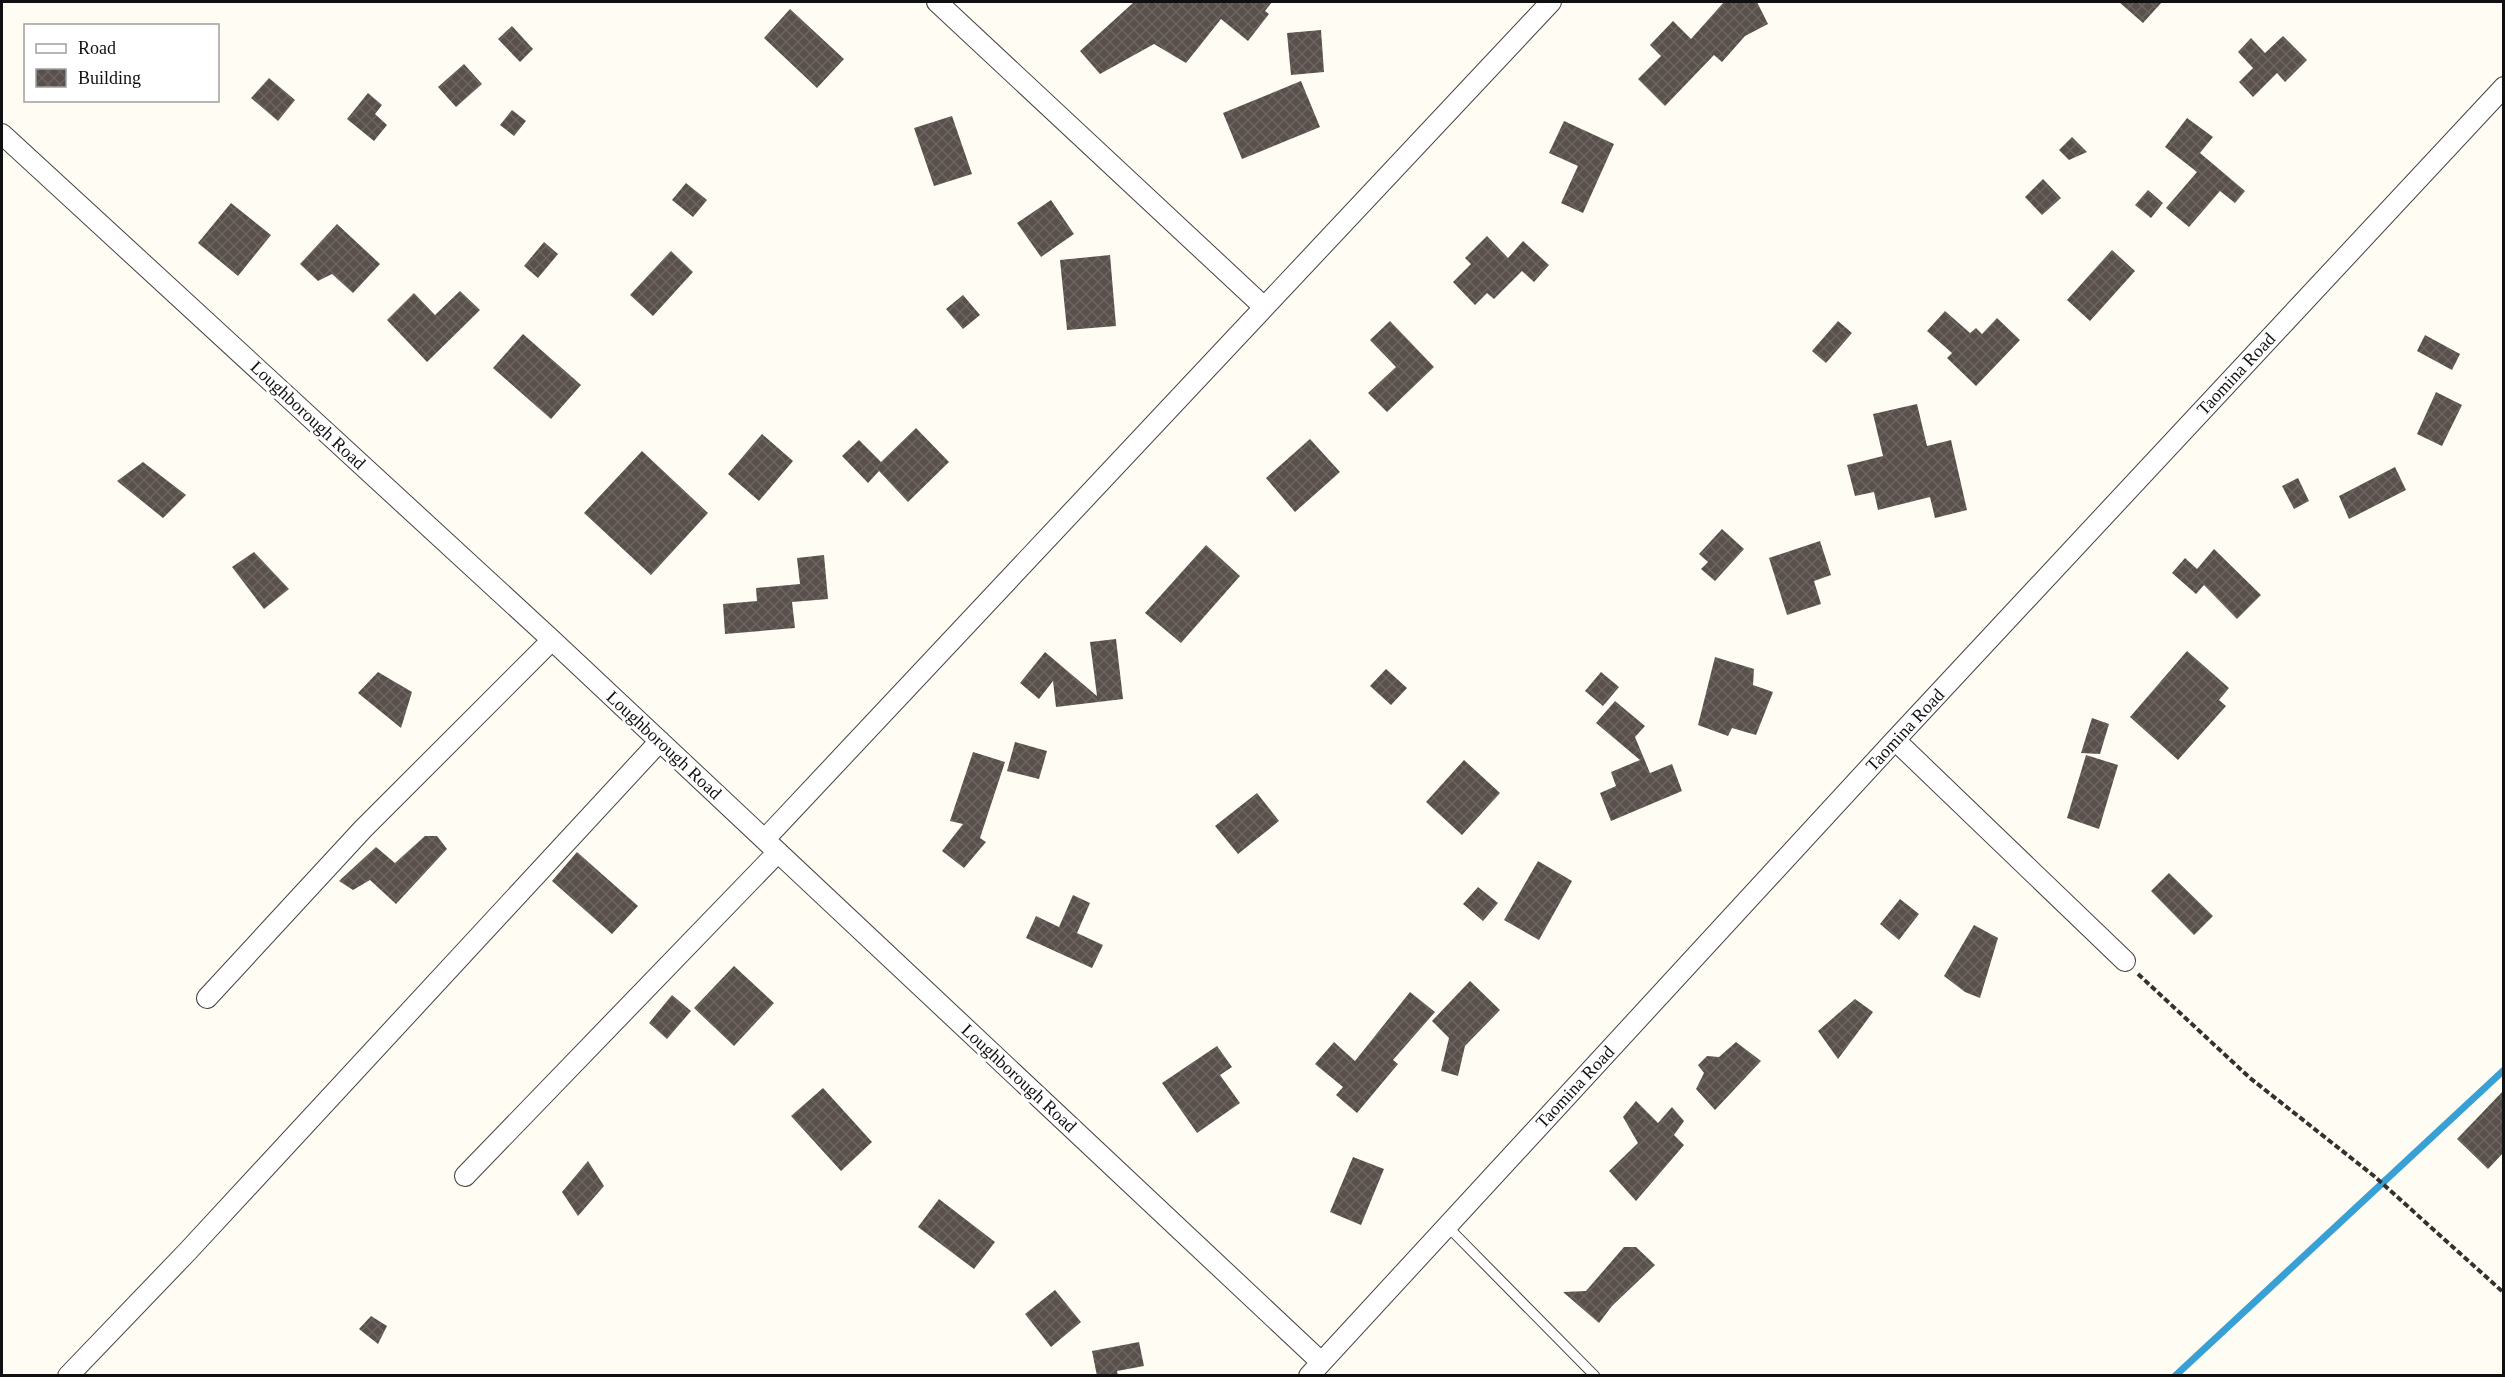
<svg xmlns="http://www.w3.org/2000/svg" width="2505" height="1377" viewBox="0 0 2505 1377" font-family="'Times New Roman',serif">
<style>
.lines{fill:none;stroke-linecap:round;stroke-linejoin:round}
.stream{stroke:#38a0d4;stroke-width:7}
.building{fill:url(#building-cross-hatch)}
.service-casing{stroke:#434343;stroke-width:11}
.minor-casing{stroke:#434343;stroke-width:22}
.path{stroke:#323232;stroke-width:4;stroke-dasharray:6 3;stroke-linecap:butt}
.service{stroke:#fff;stroke-width:9}
.minor{stroke:#fff;stroke-width:20}
.labels{text-anchor:middle;dominant-baseline:central;stroke-width:6;stroke-linejoin:round;paint-order:stroke}
.street-label{font-size:18px;fill:#101010;stroke:#fff}
</style>
<defs>
<pattern id="building-cross-hatch" width="8" height="8" patternUnits="userSpaceOnUse" patternTransform="scale(1.5)"><rect width="8" height="8" fill="#59504c"/><path d="M0 0l8 8M0 8l8-8" fill="none" stroke="#6c6561"/></pattern>
</defs>
<rect width="100%" height="100%" fill="#fffcf3"/>
<g class="lines">
<path class="stream" d="M2175,1376L2504,1070"/>
</g>
<path class="building" d="M1134,2H1272L1265,11L1269,14L1248,41L1221,19L1186,63L1154,44L1100,74L1080,51Z
M1724,2H1757L1768,24L1745,36L1722,62L1714,55L1665,106L1638,79L1661,56L1650,45L1673,21L1691,39Z
M2119,2H2162L2143,23Z
M790,9L844,59L817,88L764,38Z
M512,26L533,49L520,62L498,39Z
M1321,30L1324,72L1291,75L1287,33Z
M2283,36L2307,60L2285,82L2277,73L2253,97L2239,82L2253,68L2238,52L2251,38L2265,53Z
M464,64L482,84L456,107L438,87Z
M269,78L295,100L278,121L251,98Z
M1301,81L1320,127L1242,159L1223,113Z
M368,93L382,105L375,114L387,125L374,141L347,119Z
M512,110L526,121L514,136L500,125Z
M952,116L972,174L934,186L914,128Z
M2187,118L2213,137L2200,153L2245,191L2235,203L2220,191L2189,227L2166,208L2197,172L2165,147Z
M1564,121L1614,144L1583,213L1561,203L1578,166L1549,153Z
M2072,137L2087,152L2069,160L2059,150Z
M2043,179L2061,198L2042,215L2025,197Z
M686,183L707,200L693,217L672,200Z
M2148,190L2163,203L2151,218L2135,205Z
M1051,200L1074,234L1041,257L1017,223Z
M231,203L271,235L238,276L198,243Z
M337,224L380,264L353,293L332,274L318,281L300,264Z
M1487,236L1508,258L1523,241L1549,265L1534,282L1522,271L1494,299L1487,293L1475,305L1453,282L1471,264L1465,258Z
M544,242L558,254L538,278L524,266Z
M2112,250L2135,271L2090,321L2067,300Z
M671,251L693,272L653,316L630,295Z
M1110,255L1116,326L1067,330L1060,260Z
M460,291L480,310L427,362L387,320L414,293L435,315Z
M963,295L980,315L963,329L946,309Z
M1945,311L1970,333L1976,328L1982,334L1997,318L2020,340L1976,386L1947,358L1952,353L1927,331Z
M1390,321L1434,367L1387,412L1368,393L1396,367L1370,340Z
M1838,321L1852,333L1826,363L1812,351Z
M523,334L581,385L551,419L493,368Z
M2425,335L2460,354L2452,370L2417,351Z
M2436,392L2462,405L2442,446L2417,434Z
M1917,404L1927,446L1951,440L1967,510L1935,518L1930,497L1878,510L1874,492L1855,496L1847,465L1883,456L1873,414Z
M916,428L949,462L908,502L879,471L868,483L842,456L859,440L881,462Z
M762,434L793,461L759,501L728,474Z
M1310,439L1340,472L1295,512L1266,478Z
M642,451L708,513L651,575L584,513Z
M143,462L186,495L163,518L117,481Z
M2395,467L2406,490L2349,519L2339,496Z
M2298,478L2309,501L2294,509L2282,486Z
M1722,529L1744,549L1715,581L1701,569L1708,562L1699,554Z
M1820,541L1831,575L1814,581L1821,604L1787,615L1769,558Z
M1206,545L1240,576L1181,643L1145,613Z
M2214,549L2261,595L2237,619L2204,585L2196,594L2172,573L2185,558L2197,569Z
M254,552L289,589L264,609L232,567Z
M824,555L828,599L792,602L795,628L725,634L723,604L757,601L756,588L800,584L797,558Z
M1116,639L1123,699L1056,707L1053,681L1039,699L1020,683L1045,652L1097,696L1090,642Z
M2187,651L2229,688L2219,700L2226,706L2178,760L2130,717Z
M1715,657L1754,669L1753,685L1773,692L1756,735L1732,728L1728,736L1698,725Z
M1386,669L1407,688L1391,705L1370,686Z
M378,672L412,692L401,728L358,693Z
M1601,672L1619,687L1603,706L1585,691Z
M1615,701L1645,726L1635,737L1650,773L1672,764L1682,791L1611,821L1600,793L1616,786L1611,772L1640,760L1596,723Z
M2092,718L2109,724L2100,754L2081,753Z
M1015,742L1047,751L1039,779L1007,771Z
M973,752L1005,762L980,838L986,842L964,868L942,851L963,824L950,821Z
M2086,755L2118,765L2099,829L2067,818Z
M1464,760L1500,793L1462,835L1426,802Z
M1257,793L1279,821L1238,854L1215,826Z
M425,836H437L447,849L396,904L370,880L353,890L339,881L376,847L395,863Z
M577,852L638,906L612,934L552,881Z
M1538,861L1572,881L1539,940L1504,920Z
M2169,873L2213,916L2194,935L2151,891Z
M1478,887L1498,903L1483,921L1463,904Z
M1073,895L1090,903L1077,933L1103,945L1092,968L1026,938L1036,916L1059,927Z
M1900,899L1919,914L1899,940L1880,924Z
M1974,925L1998,938L1980,998L1965,992L1944,976Z
M734,966L774,1003L734,1046L694,1008Z
M1470,981L1500,1010L1465,1046L1458,1076L1441,1071L1449,1038L1432,1021Z
M1410,992L1435,1012L1393,1060L1398,1064L1357,1113L1336,1095L1343,1087L1315,1064L1334,1042L1355,1061Z
M672,995L691,1011L667,1039L649,1023Z
M1855,999L1873,1012L1838,1059L1818,1031Z
M1736,1042L1761,1061L1715,1110L1696,1089L1704,1073L1698,1065L1707,1056L1719,1057Z
M1217,1046L1232,1067L1220,1075L1240,1103L1197,1133L1162,1083Z
M823,1088L872,1142L841,1171L791,1116Z
M2504,1090V1152L2488,1169L2457,1139Z
M1636,1101L1658,1123L1672,1107L1684,1121L1674,1135L1684,1145L1636,1201L1609,1171L1638,1143L1623,1117Z
M1353,1157L1384,1169L1361,1225L1330,1212Z
M588,1161L604,1186L578,1216L562,1192Z
M939,1199L995,1242L974,1269L918,1227Z
M1624,1247H1636L1655,1265L1612,1306L1599,1323L1563,1292L1586,1291Z
M1055,1290L1081,1322L1051,1347L1025,1314Z
M371,1316L387,1326L378,1344L359,1329Z
M1139,1342L1144,1366L1117,1371L1118,1376H1097L1092,1351Z"/>
<g class="lines">
<defs>
<path id="service" d="M1447,1226L1595,1376"/>
<path id="minor" d="M937,2L1264,307
M2,134L552,640L1321,1362
M1895,740L2125,961
M765,839L1551,2
M207,998L363,829L552,640
M465,1176L778,852
M68,1376L188,1251L660,741
M1309,1376L1895,740L2504,87"/>
</defs>
<use href="#service" class="service-casing"/>
<use href="#minor" class="minor-casing"/>
<path class="path" d="M2138,974L2250,1078L2374,1176L2504,1293"/>
<use href="#service" class="service"/>
<use href="#minor" class="minor"/>
</g>
<g class="labels">
<g class="street-label">
<text transform="translate(2236 374) rotate(-47)">Taomina Road</text>
<text transform="translate(308 415) rotate(43)">Loughborough Road</text>
<text transform="translate(1905 730) rotate(-47)">Taomina Road</text>
<text transform="translate(664 745) rotate(43)">Loughborough Road</text>
<text transform="translate(1019 1078) rotate(43)">Loughborough Road</text>
<text transform="translate(1575 1087) rotate(-47)">Taomina Road</text>
</g>
</g>
<rect width="2505" height="1377" fill="none" stroke="#101010" stroke-width="6"/>
<rect x="24" y="24" width="195" height="78" fill="#ffffff" stroke="#9f9f9f" stroke-width="1.5"/>
<rect x="36" y="44" width="30" height="9" fill="#ffffff" stroke="#9f9f9f" stroke-width="1.5"/>
<text x="78" y="54" font-size="18" fill="#101010">Road</text>
<rect x="36" y="69" width="30" height="18" fill="url(#building-cross-hatch)" stroke="#9f9f9f" stroke-width="1.5"/>
<text x="78" y="84" font-size="18" fill="#101010">Building</text>
</svg>
